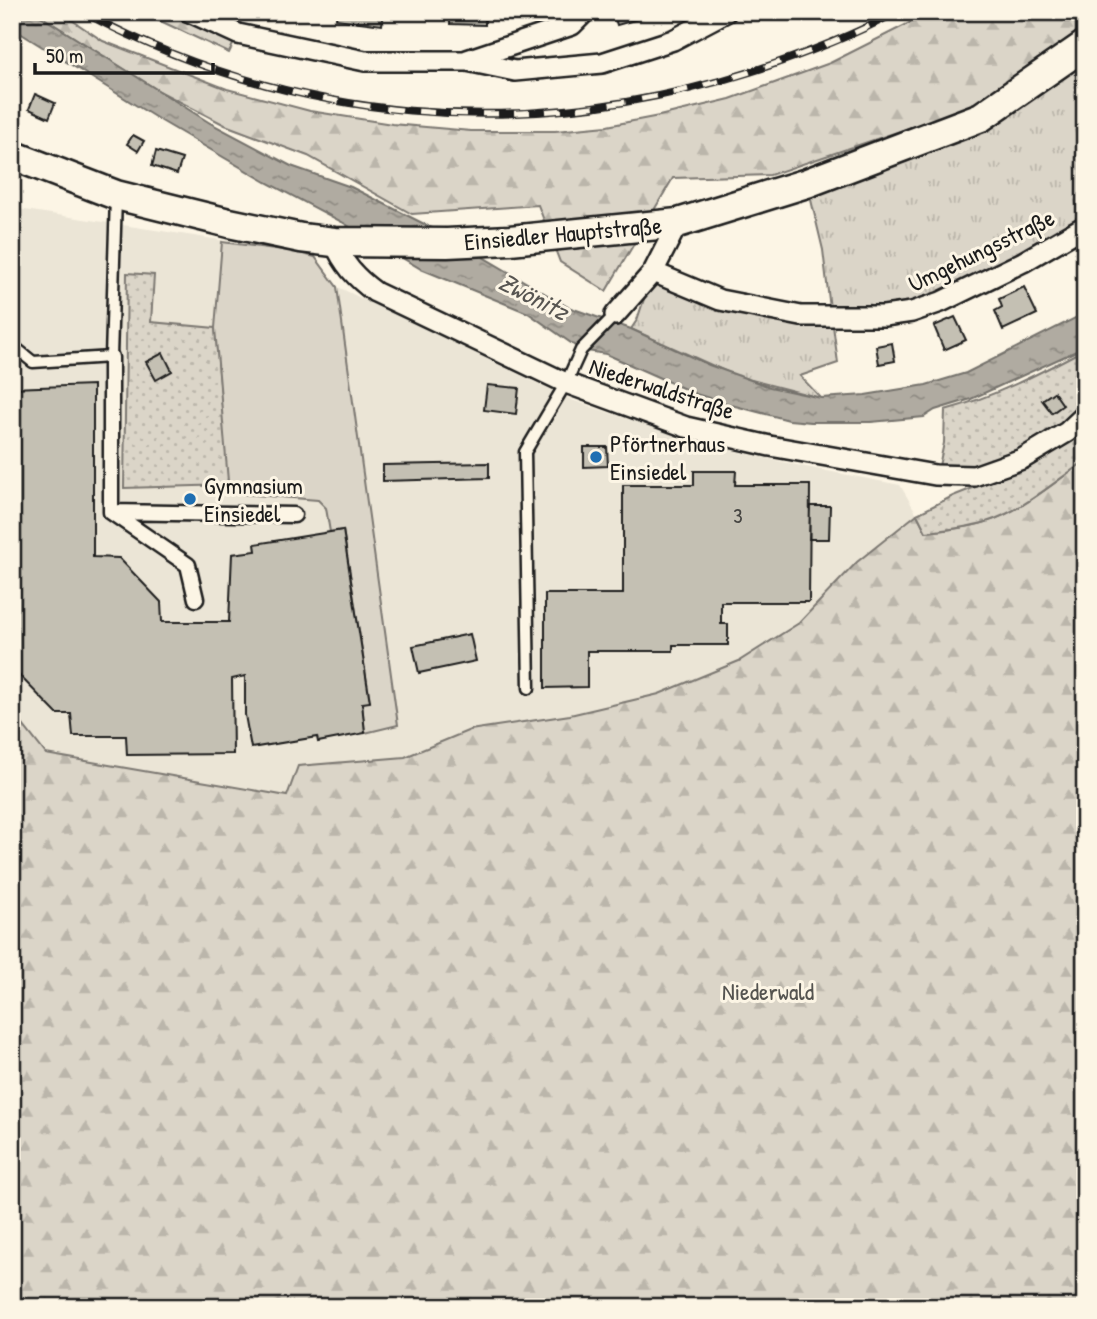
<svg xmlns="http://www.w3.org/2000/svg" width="1097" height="1319" viewBox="0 0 1097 1319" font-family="'Patrick Hand',sans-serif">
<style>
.built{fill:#ebe5d6}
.grass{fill:url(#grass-tufts);stroke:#7c7872;stroke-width:2}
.forest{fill:url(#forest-firs);stroke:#7c7872;stroke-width:2}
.park{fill:url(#park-dots);stroke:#7c7872;stroke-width:2}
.pitch{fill:#dbd5c8;stroke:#7c7872;stroke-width:2}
.water{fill:url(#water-ripples);stroke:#75726c;stroke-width:2}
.building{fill:#c4c0b3;stroke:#1c1c1c;stroke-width:2}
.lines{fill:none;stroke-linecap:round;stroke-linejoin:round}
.service-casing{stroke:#1c1c1c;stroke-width:15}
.pedestrian-casing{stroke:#1c1c1c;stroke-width:19}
.minor-casing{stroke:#1c1c1c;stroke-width:24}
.secondary-casing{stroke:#1c1c1c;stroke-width:33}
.service{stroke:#fcf5e5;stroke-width:10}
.pedestrian{stroke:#fcf5e5;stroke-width:14}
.minor{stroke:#fcf5e5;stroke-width:19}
.secondary{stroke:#fcf5e5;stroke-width:28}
.rail-casing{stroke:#1c1c1c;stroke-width:8}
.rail{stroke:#fcf5e5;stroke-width:5;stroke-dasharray:16;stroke-linecap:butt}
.poi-dot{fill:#1f6fb2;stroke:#fcf5e5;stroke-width:2.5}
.labels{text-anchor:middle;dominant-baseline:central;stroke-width:6;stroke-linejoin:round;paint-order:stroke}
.number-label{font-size:21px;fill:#464542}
.street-label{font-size:24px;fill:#1c1c1c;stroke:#fcf5e5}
.poi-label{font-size:24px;fill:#1c1c1c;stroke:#fcf5e5;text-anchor:start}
.park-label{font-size:24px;fill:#555450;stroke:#fcf5e5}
.water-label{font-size:26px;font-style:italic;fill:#575551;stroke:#fcf5e5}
</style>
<defs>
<pattern id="grass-tufts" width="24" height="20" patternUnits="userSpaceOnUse" patternTransform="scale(1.75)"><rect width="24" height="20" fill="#dbd5c8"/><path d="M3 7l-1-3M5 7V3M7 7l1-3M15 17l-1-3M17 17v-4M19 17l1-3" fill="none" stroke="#bbb6ab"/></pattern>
<pattern id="forest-firs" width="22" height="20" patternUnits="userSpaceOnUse" patternTransform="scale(1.75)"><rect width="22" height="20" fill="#dbd5c8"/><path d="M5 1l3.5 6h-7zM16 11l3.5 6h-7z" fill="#bbb6ab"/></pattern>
<pattern id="park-dots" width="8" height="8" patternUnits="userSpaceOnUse" patternTransform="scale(1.75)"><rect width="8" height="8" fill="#dbd5c8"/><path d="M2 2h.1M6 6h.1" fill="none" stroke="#bbb6ab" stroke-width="1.8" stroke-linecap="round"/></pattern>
<pattern id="water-ripples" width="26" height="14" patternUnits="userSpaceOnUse" patternTransform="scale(1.75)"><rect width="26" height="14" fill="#b0aba1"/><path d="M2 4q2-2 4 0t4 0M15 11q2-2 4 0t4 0" fill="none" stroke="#8e8a82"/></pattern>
</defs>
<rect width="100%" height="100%" fill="#fcf5e5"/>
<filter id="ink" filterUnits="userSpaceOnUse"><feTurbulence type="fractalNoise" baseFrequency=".0143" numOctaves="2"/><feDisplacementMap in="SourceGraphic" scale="14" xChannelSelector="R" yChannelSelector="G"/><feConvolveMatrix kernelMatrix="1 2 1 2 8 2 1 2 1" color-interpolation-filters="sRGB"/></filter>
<g filter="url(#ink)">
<path class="built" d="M12,208L291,251L315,257L338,287L572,400L695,442L801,466L900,485L917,514L857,562L799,623L739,661L659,694L570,715L470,730L405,757L299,766L287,796L46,754L12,711Z"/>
<path class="grass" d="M1085,45V226L941,302L832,318L838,363L800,376L821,398L736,376L631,329L637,320L653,272L720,300L831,317L823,250L807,183L981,117Z"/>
<path class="forest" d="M34,12H60L103,41L227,89L310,111L392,124L471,131H555L607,126L659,116L730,99L830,63L931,12H1085V26L974,106L770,175L673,178L606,291L560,262L538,205L412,214L308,156L225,125L159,91Z
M141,12H239L238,34L229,53Z
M1085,461V1307H12V711L46,754L287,796L298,766L405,757L470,730L570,715L659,694L739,661L799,623L857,562L917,514L926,532C946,530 967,528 986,522C1022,511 1054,482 1085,461Z"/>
<path class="park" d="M127,273L154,275L151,322L215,328L229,485L124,488Z
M1085,349V403C1057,428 1026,456 988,464C973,467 954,465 939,466L944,443L945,410C994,397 1040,373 1085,349Z
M1085,426V461C1054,482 1022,511 986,522C966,528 946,530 926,532L917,514L953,496L1031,465L1066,442Z"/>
<path class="pitch" d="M222,242L291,251L315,257L337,287L398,725L365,733L362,703L370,701L343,530L330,532L326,508L318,500L229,493L215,328Z"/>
<path class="water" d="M12,12H34L210,123L291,166L351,187L442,233L568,307L631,329L709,365L770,387L821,398L865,395L926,385L966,373L1085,313V347L971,399L935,410L924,417L871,422H811L789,420L735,406L696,394L606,354L581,350L528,313L421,269L342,222L266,182L158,119L12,28Z"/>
<path class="building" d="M337,12H384L382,25L336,19Z
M450,12H485V25L450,24Z
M613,12H636L638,19L617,25Z
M636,12H651L652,14L638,19Z
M35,94L55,103L49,118L29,109Z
M133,135L144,141L138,151L127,144Z
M156,151L182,159L177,174L152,166Z
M1024,287L1037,314L1003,330L995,311L1002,307L999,299Z
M955,317L966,340L944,350L934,326Z
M892,343L895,361L879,364L876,346Z
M163,353L172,371L156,380L146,362Z
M93,385V557L119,558L161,602L162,622H229L232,554L256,551L255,544L343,530L370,702L362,703L365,733L318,742L317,737L251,748L245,715V676L232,679L233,754L127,755L126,736H73L71,714H57L14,670L12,388Z
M487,385L519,388L516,414L484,410Z
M1054,392L1063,405L1052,413L1042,400Z
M584,447H607L608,466L584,467Z
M489,463V478L383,481V465Z
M694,471H736L735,485H810L809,602H721V624H728V645H673V651H587V687L545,688V594H623V485H694Z
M810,506H830L829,539H809Z
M470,634L476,661L419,673L413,646Z"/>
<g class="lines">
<defs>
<path id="service" d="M12,345L33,362L111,357L116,197
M529,688L525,452L566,383L581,350L615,315"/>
<path id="pedestrian" d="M111,357V512L188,565L196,599
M111,512L294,515"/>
<path id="minor" d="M190,12L238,34L365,61H467L515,71L602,63L673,40L726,12
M467,60L572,25L585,12
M334,242C343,264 356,278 375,292L566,383L686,427L770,446L935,475L974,476L1022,459L1067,432L1085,415
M653,272L720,300L801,316H884L912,312L941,302L1023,262L1085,226
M615,315L653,272L678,223"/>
<path id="secondary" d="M12,155L116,195L229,223L301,238L334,242L447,243L510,240L678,223L807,183L981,117L1085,45"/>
</defs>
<use href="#service" class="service-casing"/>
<use href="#pedestrian" class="pedestrian-casing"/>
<use href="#minor" class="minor-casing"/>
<use href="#secondary" class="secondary-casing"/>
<use href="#service" class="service"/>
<use href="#pedestrian" class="pedestrian"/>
<use href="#minor" class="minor"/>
<use href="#secondary" class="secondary"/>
<defs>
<path id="rail" d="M83,12C292,124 524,143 750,72C800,56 850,37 897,12"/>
</defs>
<use href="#rail" class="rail-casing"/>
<use href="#rail" class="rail"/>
</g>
</g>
<g class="poi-dot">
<circle cx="596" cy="457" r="7"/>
<circle cx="190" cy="499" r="7"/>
</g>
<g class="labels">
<g class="number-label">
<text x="738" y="515">3</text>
</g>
<g class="street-label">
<text transform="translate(563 233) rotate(-5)">Einsiedler Hauptstraße</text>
<text transform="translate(981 250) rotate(-26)">Umgehungsstraße</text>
<text transform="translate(662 388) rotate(18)">Niederwaldstraße</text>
</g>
<g class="poi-label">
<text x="610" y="443">Pförtnerhaus<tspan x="610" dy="28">Einsiedel</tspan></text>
<text x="204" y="485">Gymnasium<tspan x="204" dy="28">Einsiedel</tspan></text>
</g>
<g class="park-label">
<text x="768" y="991">Niederwald</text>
</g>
<g class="water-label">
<text transform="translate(534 296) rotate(27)">Zwönitz</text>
</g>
</g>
<rect width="1097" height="1319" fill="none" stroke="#fcf5e5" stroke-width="42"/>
<rect x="21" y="21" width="1055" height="1277" fill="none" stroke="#1c1c1c" stroke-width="2.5" filter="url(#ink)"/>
<path d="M35 63v10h178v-10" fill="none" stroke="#1c1c1c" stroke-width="3.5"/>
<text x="46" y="63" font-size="21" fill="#1c1c1c" stroke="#fcf5e5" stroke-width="5" paint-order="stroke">50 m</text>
</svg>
